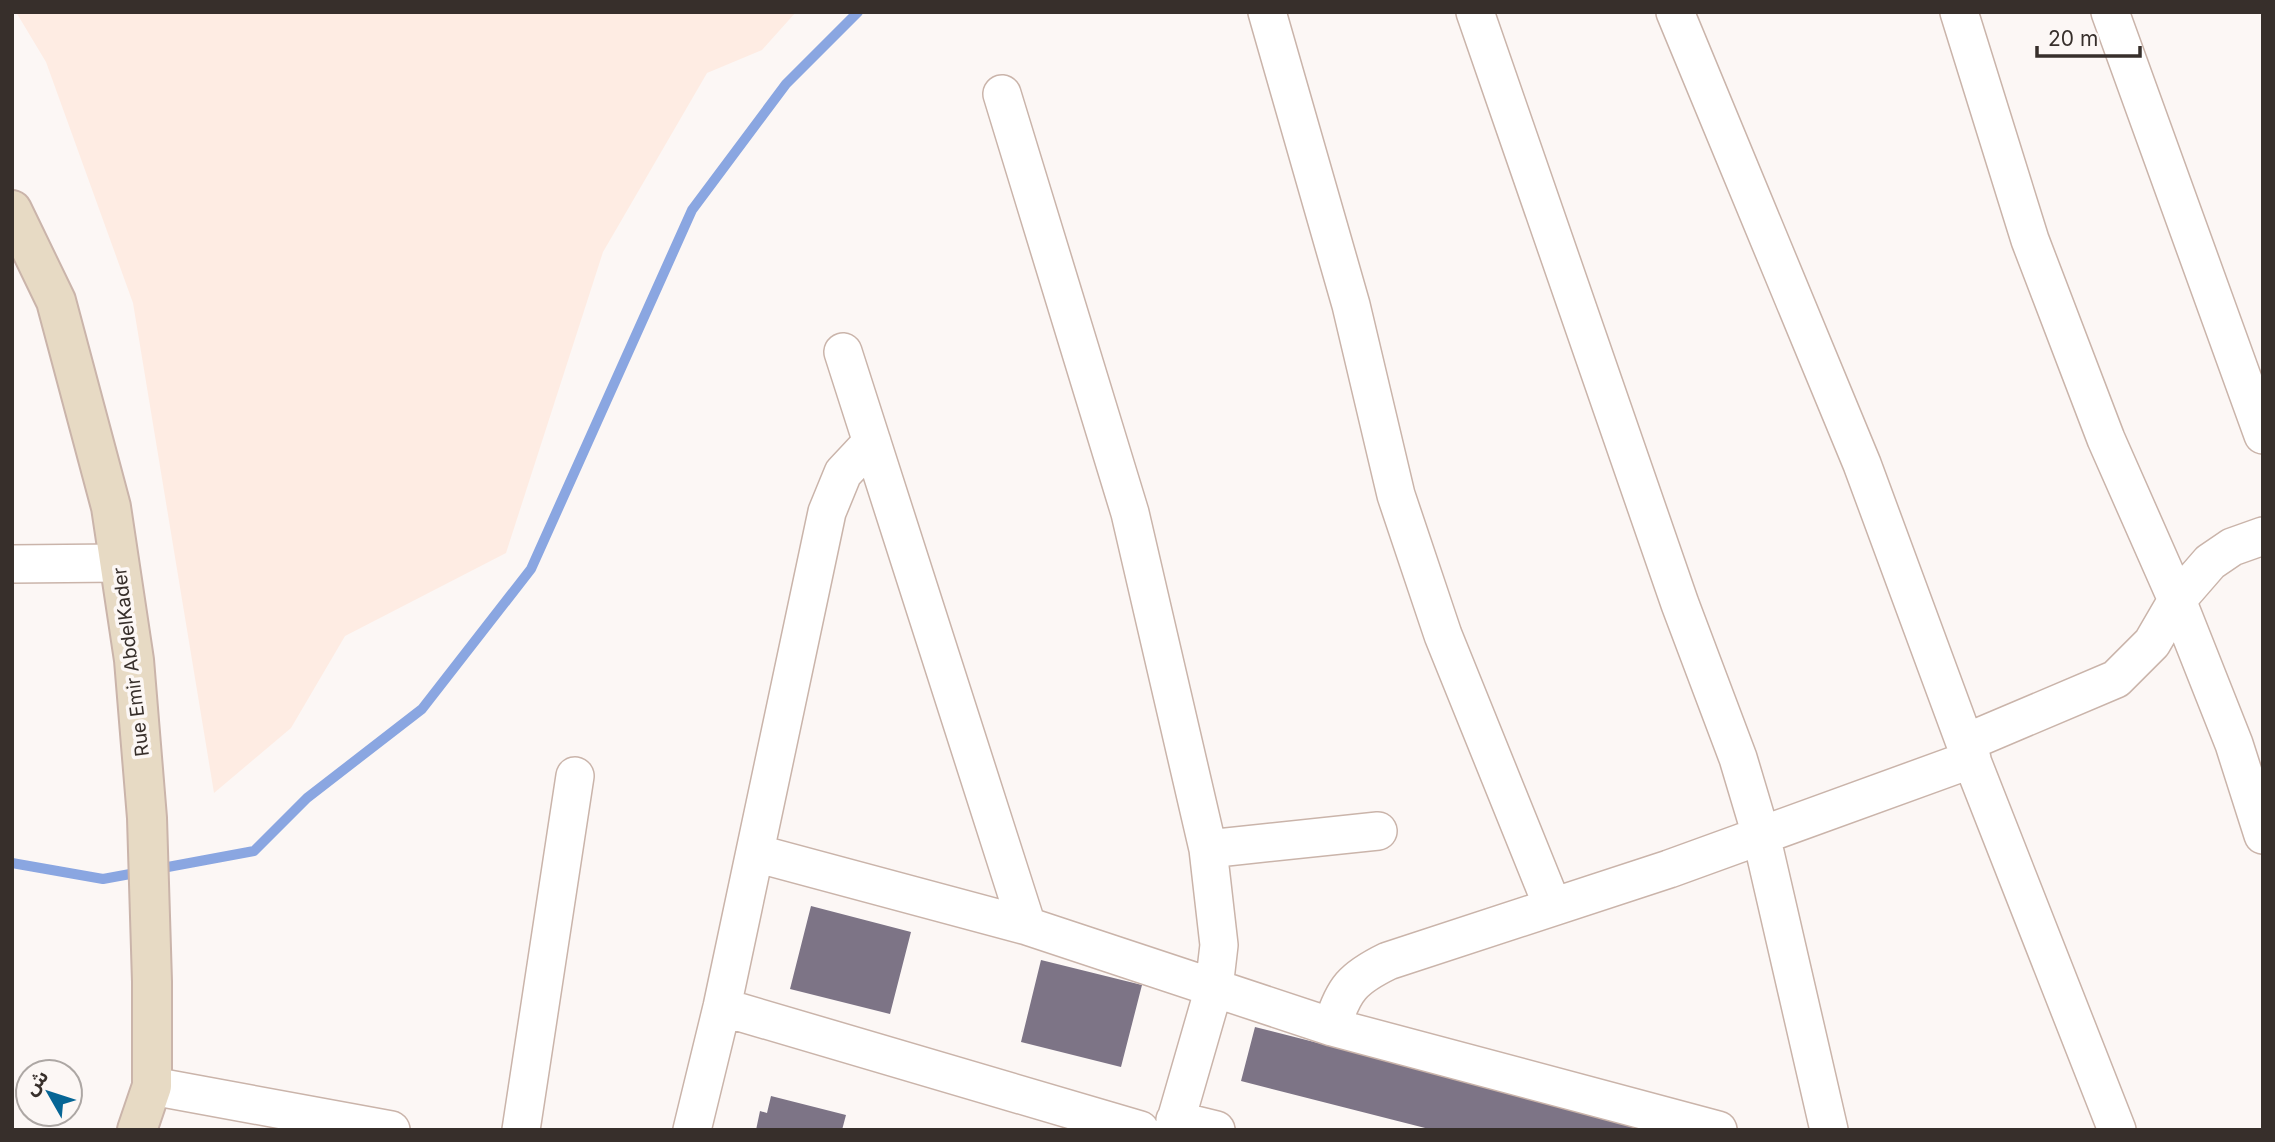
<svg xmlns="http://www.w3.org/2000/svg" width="2275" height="1142" viewBox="0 0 2275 1142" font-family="Inter,'Noto Sans Arabic',sans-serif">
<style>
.built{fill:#feece3}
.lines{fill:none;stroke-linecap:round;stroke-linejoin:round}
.stream{stroke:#8aa6e1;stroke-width:10}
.building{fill:#7d7486}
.street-casing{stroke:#cab4aa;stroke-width:40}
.secondary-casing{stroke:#cab4aa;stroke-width:42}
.street{stroke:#fff;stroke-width:37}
.secondary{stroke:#e7dac4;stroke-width:38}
.labels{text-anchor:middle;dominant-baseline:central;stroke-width:7;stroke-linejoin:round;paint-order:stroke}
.street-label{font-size:19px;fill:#372f2b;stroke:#fcf7f5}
</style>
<rect width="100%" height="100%" fill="#fcf7f5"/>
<path class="built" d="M16,12H796L762,50L707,73L603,252L506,553L345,636L291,728L214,793L133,303L46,62Z"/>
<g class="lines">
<path class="stream" d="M12,863L103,879L141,872
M157,869L254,851L307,798L422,709L531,569L692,210L786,84L858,12"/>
</g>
<path class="building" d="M811,906L911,932L890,1014L790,989Z
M1041,960L1142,985L1121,1067L1021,1042Z
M1255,1027L1655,1129V1130H1433L1241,1081Z
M771,1096L846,1115L842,1130H756L760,1111L767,1113Z"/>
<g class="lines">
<defs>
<path id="street" d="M1267,12L1351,305L1396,495L1443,635L1552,905
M1475,12L1680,604L1738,758L1761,835L1829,1130
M1675,12L1862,464L1965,743L2117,1130
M1959,12L2030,240L2106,439L2177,600L2234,744L2263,835
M2110,12L2263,435
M1002,94L1130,513L1208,849L1219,945L1214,988L1173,1130
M843,352L1027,926
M12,564L119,563
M1965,743L2116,679L2152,643L2177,600L2210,562L2232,547L2263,536
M1208,849L1378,831
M755,853L1027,926L1332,1027L1718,1130
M722,1007L1140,1130
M1332,1027C1343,989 1353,978 1388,961L1669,869L1972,759
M152,1086L391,1130
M1175,1120L1216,1130
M521,1130L575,776
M692,1130L722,1007L827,512L843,473L872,442"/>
<path id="secondary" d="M12,210L56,301L111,507L134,660L147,818L152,982V1086L137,1130"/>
</defs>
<use href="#street" class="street-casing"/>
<use href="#secondary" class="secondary-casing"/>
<use href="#street" class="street"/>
<use href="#secondary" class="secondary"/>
</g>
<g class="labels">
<g class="street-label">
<text transform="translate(131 662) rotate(-97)">Rue Emir AbdelKader</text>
</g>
</g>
<rect width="2275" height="1142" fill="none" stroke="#372f2b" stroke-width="28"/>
<g transform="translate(49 1093) rotate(309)"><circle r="33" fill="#fcf7f5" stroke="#ada7a4" stroke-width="2"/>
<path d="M0-5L12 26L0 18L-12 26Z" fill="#066595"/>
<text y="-10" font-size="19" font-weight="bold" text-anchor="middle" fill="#372f2b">ش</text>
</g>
<path d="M2037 46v10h103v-10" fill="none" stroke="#372f2b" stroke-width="3.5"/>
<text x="2048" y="46" font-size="21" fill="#372f2b" stroke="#fcf7f5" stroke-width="5" paint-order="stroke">20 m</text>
</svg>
